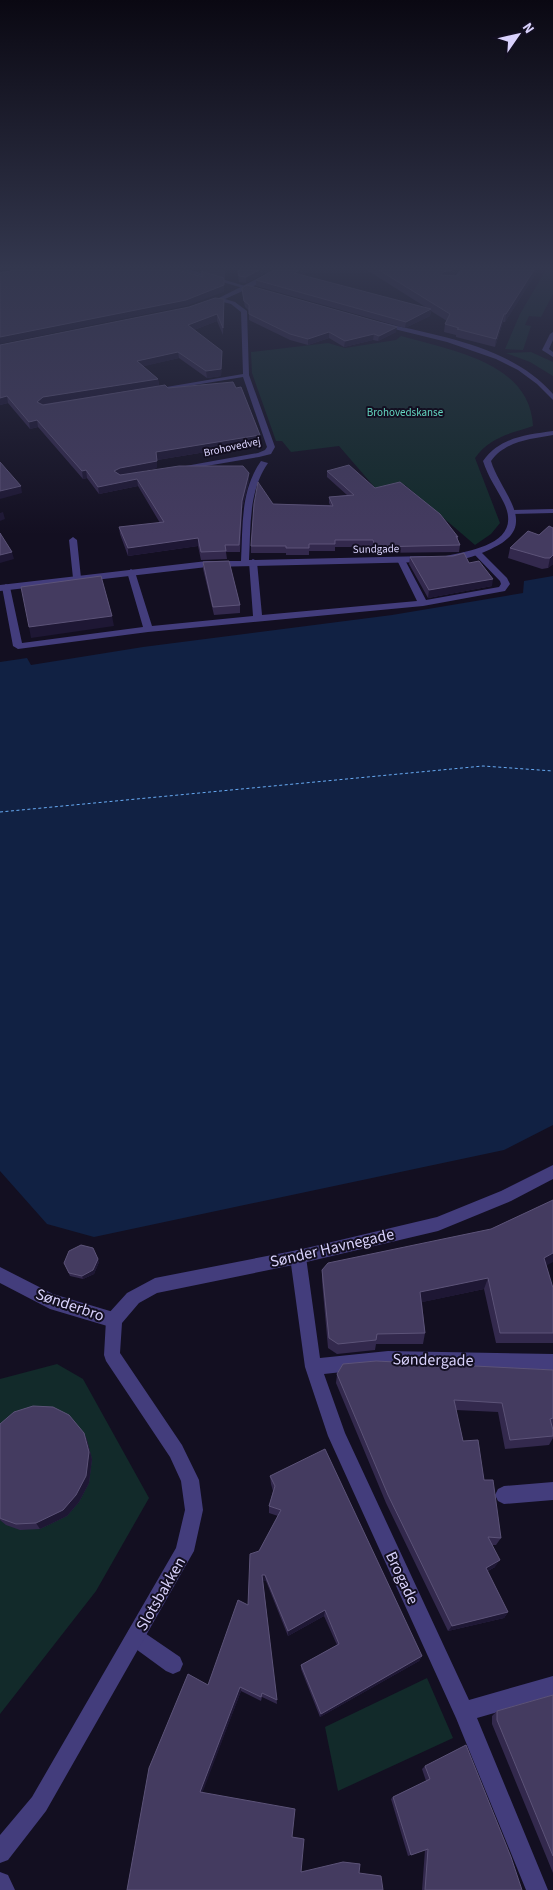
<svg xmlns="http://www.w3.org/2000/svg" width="553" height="1890" viewBox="0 0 553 1890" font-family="'Source Sans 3',sans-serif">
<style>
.green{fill:#122a2a}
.water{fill:#112143}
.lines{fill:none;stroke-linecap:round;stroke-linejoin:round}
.ferry{stroke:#68abf4;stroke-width:1;stroke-dasharray:3 2.5;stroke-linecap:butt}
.service{fill:#433d7c;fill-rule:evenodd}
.pedestrian{fill:#433d7c;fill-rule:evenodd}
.minor{fill:#433d7c;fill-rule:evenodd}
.tertiary{fill:#433d7c;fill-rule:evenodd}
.wall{fill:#33294d}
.shaded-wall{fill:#1e1734}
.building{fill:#443b60;stroke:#5c5378}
.labels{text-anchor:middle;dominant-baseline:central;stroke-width:4;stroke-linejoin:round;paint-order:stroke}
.far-park-label{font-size:11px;fill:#64d6c0;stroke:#130f21}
.far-street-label{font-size:11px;fill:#d9d2fc;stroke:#130f21}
.near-street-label{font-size:16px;fill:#d9d2fc;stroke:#130f21}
</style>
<rect width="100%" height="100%" fill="#130f21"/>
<path class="green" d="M546,270H553V294L541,317L529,316L525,325L531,326L523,350L505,349L520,314Z
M401,336C450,350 530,362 533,426C509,434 490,437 475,458L500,523L491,534L475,545L405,485L377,490L339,446L291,452L282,441H276L252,373L251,352L328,343L345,348L396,340Z
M531,352L553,362V376L530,362L506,353Z
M57,1364L83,1379L149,1498L96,1591L0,1714V1379Z
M427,1678L453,1738L338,1791L325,1727Z"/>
<path class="water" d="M553,576V1125L504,1150L94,1237L47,1224L0,1171V662L27,658L31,665L143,647L392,615L523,593L524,581Z"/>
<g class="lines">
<path class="ferry" d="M0,812L483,766L553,771"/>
<path class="service" d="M553,332V340L549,349L553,352V357L542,350L550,334Z
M553,509V513L512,514L508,512L512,510Z
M73,537L77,540L81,578L77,581L73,578L69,540Z
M477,550L480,551L507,578L510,584L505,591L423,606L148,632L18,649L13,646L2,587L6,584L10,587L22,643L143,627L127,572L131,569L135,572L152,626L253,616L249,562L253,559L257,562L262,615L417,601L397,560L401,557L405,560L426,600L499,587L501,584L500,581L473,553Z
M0,1267L53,1294L120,1314L122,1320L120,1326L114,1328L50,1309L0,1283Z
M553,1482V1500L504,1504L498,1501L495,1495L498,1489L504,1486Z
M136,1627L180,1657L183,1664L180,1671L173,1674L166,1671L129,1644L126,1637L129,1630Z"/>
<path class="pedestrian" d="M553,1165V1179L511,1201L438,1231L298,1264L292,1262L290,1257L292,1252L298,1250L437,1217L501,1191Z"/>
<path class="minor" d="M274,270H282L256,285L225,299L235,302L247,311L249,375L275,447L271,454L259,457L177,471L176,469L180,467L258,453L265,450L267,447L243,377L152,392L149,390L243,374L241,312L231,304L215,300Z
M460,270H466L456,283L442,281L452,280Z
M553,431V435C531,439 505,441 491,461C501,494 542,526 491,549C478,555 460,562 446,560V556C473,550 523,543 504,503C497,489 488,477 483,461C500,437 526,435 553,431Z
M261,461L268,463C248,492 251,527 249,560L426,556L430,559L426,562L207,567L0,591V585L207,561H241C243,526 240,491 261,461Z
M298,1250L304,1252L306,1257L320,1358L388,1351L553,1354V1370L388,1367L324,1374L345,1433L469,1700L553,1676V1696L477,1718L548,1890H526L456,1718L328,1436L305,1367L290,1257L292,1252Z
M0,1872L8,1875L15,1890H0Z"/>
<path class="tertiary" d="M181,270H191L262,291L257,292Z
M380,322C439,336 511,346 553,394V400L537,384L518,370L496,359L447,342L378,325L377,324Z
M298,1250L304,1252L306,1257L304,1262L298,1264L157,1293L139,1303L122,1323L120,1353L182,1445L199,1480L203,1510L194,1551L46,1811L8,1860L0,1863V1835L32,1797L176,1548L185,1510L181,1481L170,1457L106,1361L104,1355L106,1320L108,1314L127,1293L155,1278Z"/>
</g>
<path class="wall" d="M199,270H225V278Z
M237,270H270L246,283L239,282Z
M274,270H311L302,275L427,308L367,270H458L453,276H458L463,270H538L505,322H503L495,347L456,337V335L444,332L445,324L447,321L431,311L430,316L405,328L256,286V280Z
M242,288L396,332L378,341L373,340L344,347L329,338L308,345L290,340L249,320V311L245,307L242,293Z
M224,299L223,335L217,321L194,330L222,358L221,376L207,378L179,358L143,366L158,379L159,386L43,405L168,388L260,435V443L157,460V468L120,475L249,481L242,509L240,552H226L227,559L201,560L198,546L128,556L120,534L119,527L160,523L138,486L99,494L87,478L83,479L38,427L30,429L8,403L0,405V345L189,307Z
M327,471L375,488L458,537V540L460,545L459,552L374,553L373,547H335V551H309V555H286V553H251V546L273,504L330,505L329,503V497L347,495L327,477Z
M553,528V564L548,568L542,569L508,558L510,548Z
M410,557L469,563L492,586L428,598L409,564Z
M203,562L240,605V613L214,615L203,569Z
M99,1262L94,1274L83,1279L70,1276L64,1263Z
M546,1265L553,1288V1343H496L484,1289L422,1302L425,1333L423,1344H376L375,1350L337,1354L328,1348L322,1281V1270Z
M553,1370V1438L549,1445L505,1449L498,1412L456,1410L463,1441L484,1480L501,1538L496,1545H492L495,1567L488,1571L508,1612L504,1618L448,1631L386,1503L336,1383L337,1374Z
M0,1424L84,1433L87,1440L92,1459L89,1483L79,1502L67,1516L40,1529L20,1530L6,1525L0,1520Z
M270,1476L422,1656L419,1661L320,1717L301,1669V1665L337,1645L324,1616L288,1636L266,1581H263L277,1704L262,1697L261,1701L241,1691L202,1792L292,1837L301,1872L359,1873L127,1890L208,1685L248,1605L259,1551L278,1516L269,1513V1506L273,1491L271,1484Z
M553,1695V1873L492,1724V1716L497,1711Z
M425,1766L522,1890H422L425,1850L408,1856L391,1799L393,1797L426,1781L422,1769Z"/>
<path class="shaded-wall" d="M0,270H13L0,272Z
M259,270H270L246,283V277Z
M299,270H311L293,279L294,273Z
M452,270H458L451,278L441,275L443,272Z
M534,270H538L505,322L506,314Z
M224,278V292L186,306L0,344V337Z
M431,309L430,316L405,328L406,322Z
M217,314V321L189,332L188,325Z
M504,314L503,322L495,347L496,339Z
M397,327L396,332L378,341L379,336Z
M329,332V338L308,345V339Z
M374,334L373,340L344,347L345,341Z
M222,351L221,376L207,378L206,371Z
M178,352L179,358L137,368V361Z
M158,379L159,386L44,404L38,409L37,402L43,397Z
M7,396L8,403L0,405V398Z
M37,420L38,427L30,429L29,422Z
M260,435V443L157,460L156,452Z
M157,461V468L121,475L114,471L120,468Z
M86,470L87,478L83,479L82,471Z
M249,473V481L242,509L240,552L242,501Z
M137,479L138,486L99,494L98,487Z
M21,486L22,493L0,499V491Z
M3,512L5,519L0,521V513Z
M198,538V546L128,556V548Z
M12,552L14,559L0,563V555Z
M553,555V564L548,568L550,558Z
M493,579L492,586L428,598L429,590Z
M112,616L114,626L31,638L29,627Z
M553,1253V1262L540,1269L544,1258Z
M98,1259L99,1262L94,1274L83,1279L82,1276Z
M488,1278L484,1289L418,1303L420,1292Z
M84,1433L87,1440L92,1459L89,1483L79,1502L67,1516L40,1529L36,1523Z
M500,1560L495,1567L482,1574L486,1568Z
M262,1575H265L266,1581H262Z
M325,1610L324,1616L288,1636V1631Z
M508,1612L504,1618L448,1631L452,1626Z
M422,1656L419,1661L320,1717L321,1714Z
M240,1687L241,1691L202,1794L200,1792Z"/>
<path class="building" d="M16,270H178L203,277L201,271L224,278V285L186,300L0,337V273Z
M238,270H259L246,277L239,276Z
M274,270H299L294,273L431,309L406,322L256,280Z
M379,270H452L443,272L441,275L458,276L463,270H534L506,314H504L496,339L457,329L459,328L445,324L450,314Z
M247,285L397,327L379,336L374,334L345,341L329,332L308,339L290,334L249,314V305L244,301L242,288Z
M215,298L224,299L223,328L217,314L188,325L222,351L221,369L206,371L178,352L137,361L158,379L43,397L37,402L43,405L165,385L168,388L233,382L236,388L241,387L260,435L156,452L157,461L120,468L114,471L120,475L179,466H243L249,473L242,501L239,545H225L226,551L201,552L198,538L128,548L119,527L164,522L137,479L98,487L86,470L82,471L37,420L29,422L7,396L0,398V345L189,307Z
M0,462L21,486L0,491Z
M349,465L375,488L400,482L440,514L458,537L456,536L460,545L375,547L373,540H335V544H309V548H286V546H251L254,504L258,482L273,504L333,506L329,497L354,495L327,471Z
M549,526L553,528V555L550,558H545L510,548L528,531L539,535Z
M0,533L12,552L0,555Z
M464,553L469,563L479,561L493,579L429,590L410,557L453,556Z
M229,561L240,605L213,607L203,562Z
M101,576L112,616L29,627L21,587Z
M553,1200V1253L544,1258L553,1288V1333H500L488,1278L420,1292L425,1333L377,1334L376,1340L338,1344L329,1338L322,1270L328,1263L491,1229Z
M81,1245L93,1248L98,1259L93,1270L82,1276L69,1273L64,1263L69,1251Z
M376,1361L553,1370V1418L550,1419L553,1430V1436L510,1440L502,1403L454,1400L463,1441L478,1440L484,1480H493L501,1538L488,1537L500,1560L486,1568L508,1612L452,1626L388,1495L337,1374L343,1364Z
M33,1406L53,1407L69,1415L84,1433L89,1452L86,1476L76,1495L63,1510L36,1523L16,1524L2,1519L0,1518V1424L14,1412Z
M325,1449L422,1656L321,1714L301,1665L339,1644L325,1610L288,1631L265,1575H262L277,1700L262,1693L261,1697L240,1687L200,1792L295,1809L292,1837L304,1839L301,1872L343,1862L360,1864L359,1873L381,1876L383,1890H127L149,1768L188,1674L208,1685L238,1600L248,1605L250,1554L259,1551L281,1510L269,1506L275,1486L270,1476Z
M553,1695V1856L497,1720V1711Z
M466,1745L511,1857L522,1890H425L428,1849L411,1855L393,1797L430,1779L425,1766Z"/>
<linearGradient id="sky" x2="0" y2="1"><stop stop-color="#0a0812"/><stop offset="0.5" stop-color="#33374e"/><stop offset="1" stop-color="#33374e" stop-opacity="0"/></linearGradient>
<rect width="553" height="535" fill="url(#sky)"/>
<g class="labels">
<g class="far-park-label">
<text x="405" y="412">Brohovedskanse</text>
</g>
<g class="far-street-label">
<text transform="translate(232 447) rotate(-12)">Brohovedvej</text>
<text transform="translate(376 549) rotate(-1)">Sundgade</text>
</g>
<g class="near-street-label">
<text transform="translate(332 1248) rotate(-13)">Sønder Havnegade</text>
<text transform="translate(70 1305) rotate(19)">Sønderbro</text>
<text transform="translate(433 1360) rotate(1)">Søndergade</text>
<text transform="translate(402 1578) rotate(65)">Brogade</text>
<text transform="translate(161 1594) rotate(-60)">Slotsbakken</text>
</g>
</g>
<g transform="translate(518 35) rotate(56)" stroke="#130f21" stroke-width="4" paint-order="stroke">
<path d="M0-4L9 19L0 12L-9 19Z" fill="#d9d2fc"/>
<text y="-8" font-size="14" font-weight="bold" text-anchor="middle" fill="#d9d2fc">N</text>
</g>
</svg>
